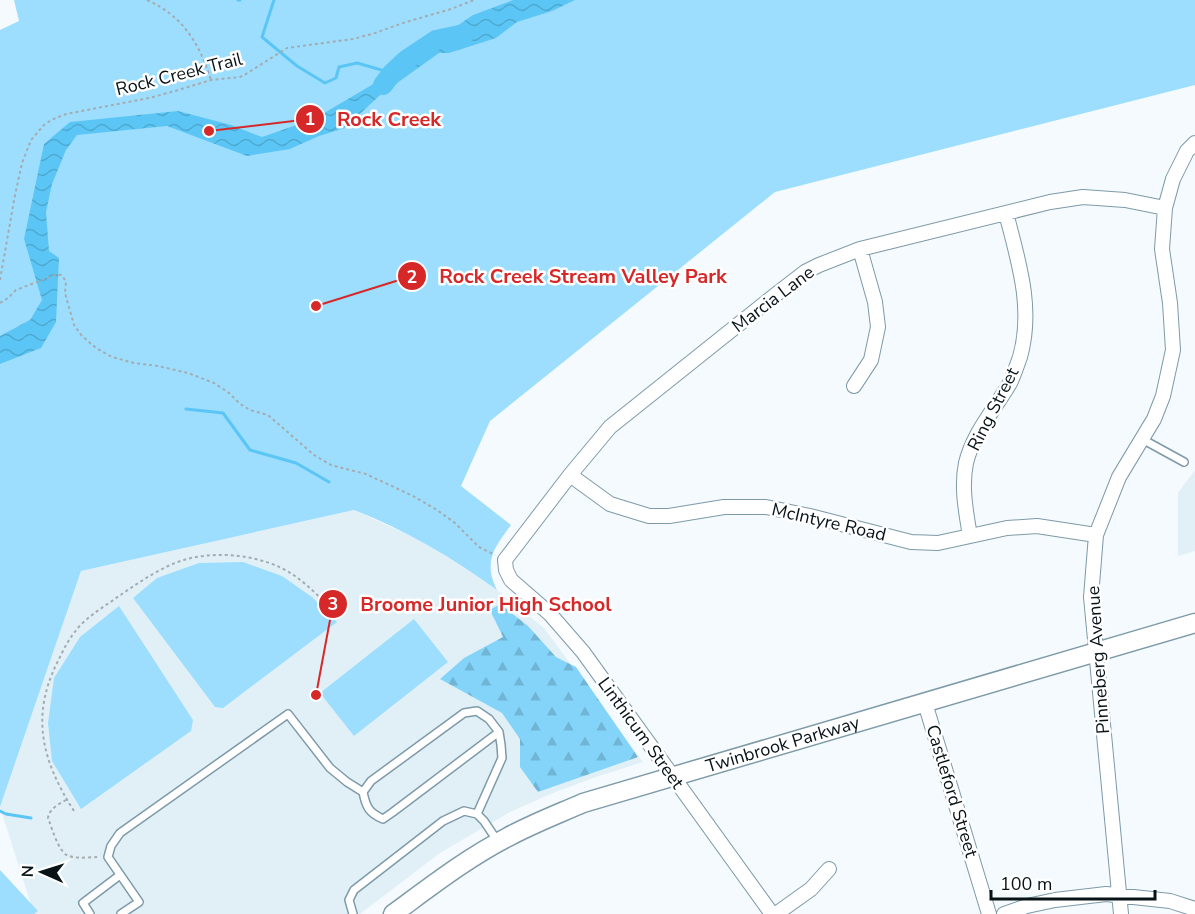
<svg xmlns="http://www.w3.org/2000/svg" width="1195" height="914" viewBox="0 0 1195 914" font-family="'Nunito Sans',sans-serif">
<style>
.built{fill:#e1f0f7}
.forest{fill:url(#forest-firs)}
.park{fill:#9ddefe}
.water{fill:url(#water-waves)}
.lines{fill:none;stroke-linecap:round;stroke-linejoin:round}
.stream{stroke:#5bc6f5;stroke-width:3}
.river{stroke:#5bc6f5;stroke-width:20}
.lane-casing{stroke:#7e9aa9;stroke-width:10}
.street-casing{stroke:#7e9aa9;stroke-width:16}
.secondary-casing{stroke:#7e9aa9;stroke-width:21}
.path{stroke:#a4acb0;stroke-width:2;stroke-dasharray:3 3;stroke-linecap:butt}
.lane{stroke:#fff;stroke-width:7}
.street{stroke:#fff;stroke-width:14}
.secondary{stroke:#fff;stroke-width:18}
.labels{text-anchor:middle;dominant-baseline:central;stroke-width:5;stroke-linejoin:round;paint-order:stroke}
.street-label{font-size:18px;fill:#081318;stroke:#fff}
.leader{fill:none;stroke:#d62828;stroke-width:2}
.callout-dot{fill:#d62828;stroke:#fff;stroke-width:2}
.mark-label{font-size:18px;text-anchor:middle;font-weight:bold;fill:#fff}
.callout-label{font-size:20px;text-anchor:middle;font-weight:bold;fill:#d62828;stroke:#fff;stroke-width:5;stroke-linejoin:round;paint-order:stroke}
</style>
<defs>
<pattern id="forest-firs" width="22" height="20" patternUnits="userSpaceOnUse" patternTransform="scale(1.5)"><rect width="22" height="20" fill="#84d4fa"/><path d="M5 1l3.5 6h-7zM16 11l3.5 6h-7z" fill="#70b5d6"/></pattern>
<pattern id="water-waves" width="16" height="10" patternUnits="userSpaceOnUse" patternTransform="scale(1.5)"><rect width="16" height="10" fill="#5bc6f5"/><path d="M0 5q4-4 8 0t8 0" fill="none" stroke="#4ea9d1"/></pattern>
</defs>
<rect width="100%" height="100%" fill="#f4fafd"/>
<path class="built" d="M1195,470V551L1178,556V493Z
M354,510L415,538L469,569L497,590L544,628L643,762L593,778L553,793L510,812L440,853L360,914H34L0,807L81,571Z"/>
<path class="forest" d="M500,604L528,626L556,657L576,667L638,757L538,792L520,767V739L502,713L440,679L464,658L503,637L490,610Z"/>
<path class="park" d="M14,0H1195V85L775,192L490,421L461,486L511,525C494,548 483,562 497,590C452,557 405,530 354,510L81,571L0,807V30L19,21Z
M243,562L282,576L312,597L337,622L223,708L215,707L133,598L157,578L199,563Z
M119,606L193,720L191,731L81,809L52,761L48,723L54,678L80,637Z
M414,619L448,662L354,736L320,693Z
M0,870L38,911L34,914H0Z"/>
<path class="water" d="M513,0H575L552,11L517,22L496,38L449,53H439L379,96L345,128L319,136L290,149L247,156L167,126L77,135L66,150L52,184L46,212L49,251L59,258L56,322L41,348L0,364V336L30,320L42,300L24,239L44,144L70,122L178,111L231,125L262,137L314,119L370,86L473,15Z"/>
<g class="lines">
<path class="stream" d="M238,0H240
M274,0L262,37L297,66L325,83L336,78L339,67L357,63L392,73
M186,409L223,413L250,450L296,463L329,482
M0,811L6,814L31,818"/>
<path class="river" d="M383,85L392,73L406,60L436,40L464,34"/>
<defs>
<path id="lane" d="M1142,439L1184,462
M477,814L502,758L501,745L499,732L489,719L477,711L464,713L371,781L363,792C366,807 369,813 383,819L393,812L499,732
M90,914L83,903L120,875
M121,914L139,902L108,857L111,846L120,833L288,714L330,768L347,782L363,792
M353,914L349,900L354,890L443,821L464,811L477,814L484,821L498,842"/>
<path id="street" d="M854,386L871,360L878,327L875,302L860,249
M570,475L610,504L649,516H669L724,507H766L810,516L911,542L938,543L1007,528L1037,526L1096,535
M970,536C966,512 961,487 966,463C973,433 995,409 1010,383C1014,375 1017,365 1020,357C1034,308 1018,260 1006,213
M925,703L989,914
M772,914L583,652L550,614L511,580L506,570L505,560L570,475L610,427L774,296L805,272L819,265L860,249L1050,202L1083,197L1125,200L1165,208
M776,914L811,889L829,869
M1004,914L1027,906L1055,900L1106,894L1170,901L1195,909
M1121,914L1091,597L1096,535L1119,477L1154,419L1163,396L1173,350L1170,303L1162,249L1165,208L1173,179L1187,151L1195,143"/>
<g id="secondary">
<path id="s1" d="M393,914C430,887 467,858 508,837C532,824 558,814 583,803L1195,623"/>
</g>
</defs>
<use href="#lane" class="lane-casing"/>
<use href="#street" class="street-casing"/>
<use href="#secondary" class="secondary-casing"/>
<path class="path" d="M147,0C183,16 199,43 211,80
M0,280L15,195L22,163L31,140L44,125L51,120L66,114L149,98L175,91L211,80L240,77L246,74L287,48L353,39L372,34L406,22L451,9L474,0
M0,303L8,298L16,290L55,275H61L66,281L65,293L74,325L82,336L96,348L112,357L134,363L158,366L188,373L214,383L229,393L240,404L250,410L268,415L314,455L331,465L366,474L413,496L437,510L455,523L479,547L495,555
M66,800C59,804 49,809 48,818C52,828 59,854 69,856C78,859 90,857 99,857
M74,811C42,761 30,716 58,661C65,646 73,631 86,620C96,611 108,604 119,596C141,581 165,564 191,558C224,551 264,556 292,574C310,586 325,602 338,619"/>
<use href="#lane" class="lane"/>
<use href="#street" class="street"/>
<use href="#secondary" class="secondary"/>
</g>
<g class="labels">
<g class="street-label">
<text transform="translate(179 74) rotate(-14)">Rock Creek Trail</text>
<text transform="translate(773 299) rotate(-37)">Marcia Lane</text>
<text transform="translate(993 409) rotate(-63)">Ring Street</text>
<text transform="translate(829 522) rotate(13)">McIntyre Road</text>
<text transform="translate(1098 660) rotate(-94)">Pinneberg Avenue</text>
<text transform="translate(641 733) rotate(54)">Linthicum Street</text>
<text stroke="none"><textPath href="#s1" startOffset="429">Twinbrook Parkway</textPath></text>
<text transform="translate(952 791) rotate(73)">Castleford Street</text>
</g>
</g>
<path class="leader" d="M209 131L310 119M316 306L412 276M316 695L333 604"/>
<g class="callout-dot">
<circle cx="209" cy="131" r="6"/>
<circle cx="316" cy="306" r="6"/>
<circle cx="316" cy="695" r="6"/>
<circle cx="310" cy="119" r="15"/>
<circle cx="412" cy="276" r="15"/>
<circle cx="333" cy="604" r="15"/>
</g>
<g class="mark-label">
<text x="310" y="125">1</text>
<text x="412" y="283">2</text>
<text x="333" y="610">3</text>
</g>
<g class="callout-label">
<text x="389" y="126">Rock Creek</text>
<text x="583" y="283">Rock Creek Stream Valley Park</text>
<text x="486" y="611">Broome Junior High School</text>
</g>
<g transform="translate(42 872) rotate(273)" stroke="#ffffff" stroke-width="4.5" paint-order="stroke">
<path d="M0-4.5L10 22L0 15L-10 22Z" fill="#081318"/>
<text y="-9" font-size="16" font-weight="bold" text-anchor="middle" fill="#081318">N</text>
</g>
<path d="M991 890v9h164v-9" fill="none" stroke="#081318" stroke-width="3"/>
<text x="1000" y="890" font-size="18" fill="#081318" stroke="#ffffff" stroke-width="4.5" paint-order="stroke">100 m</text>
</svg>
